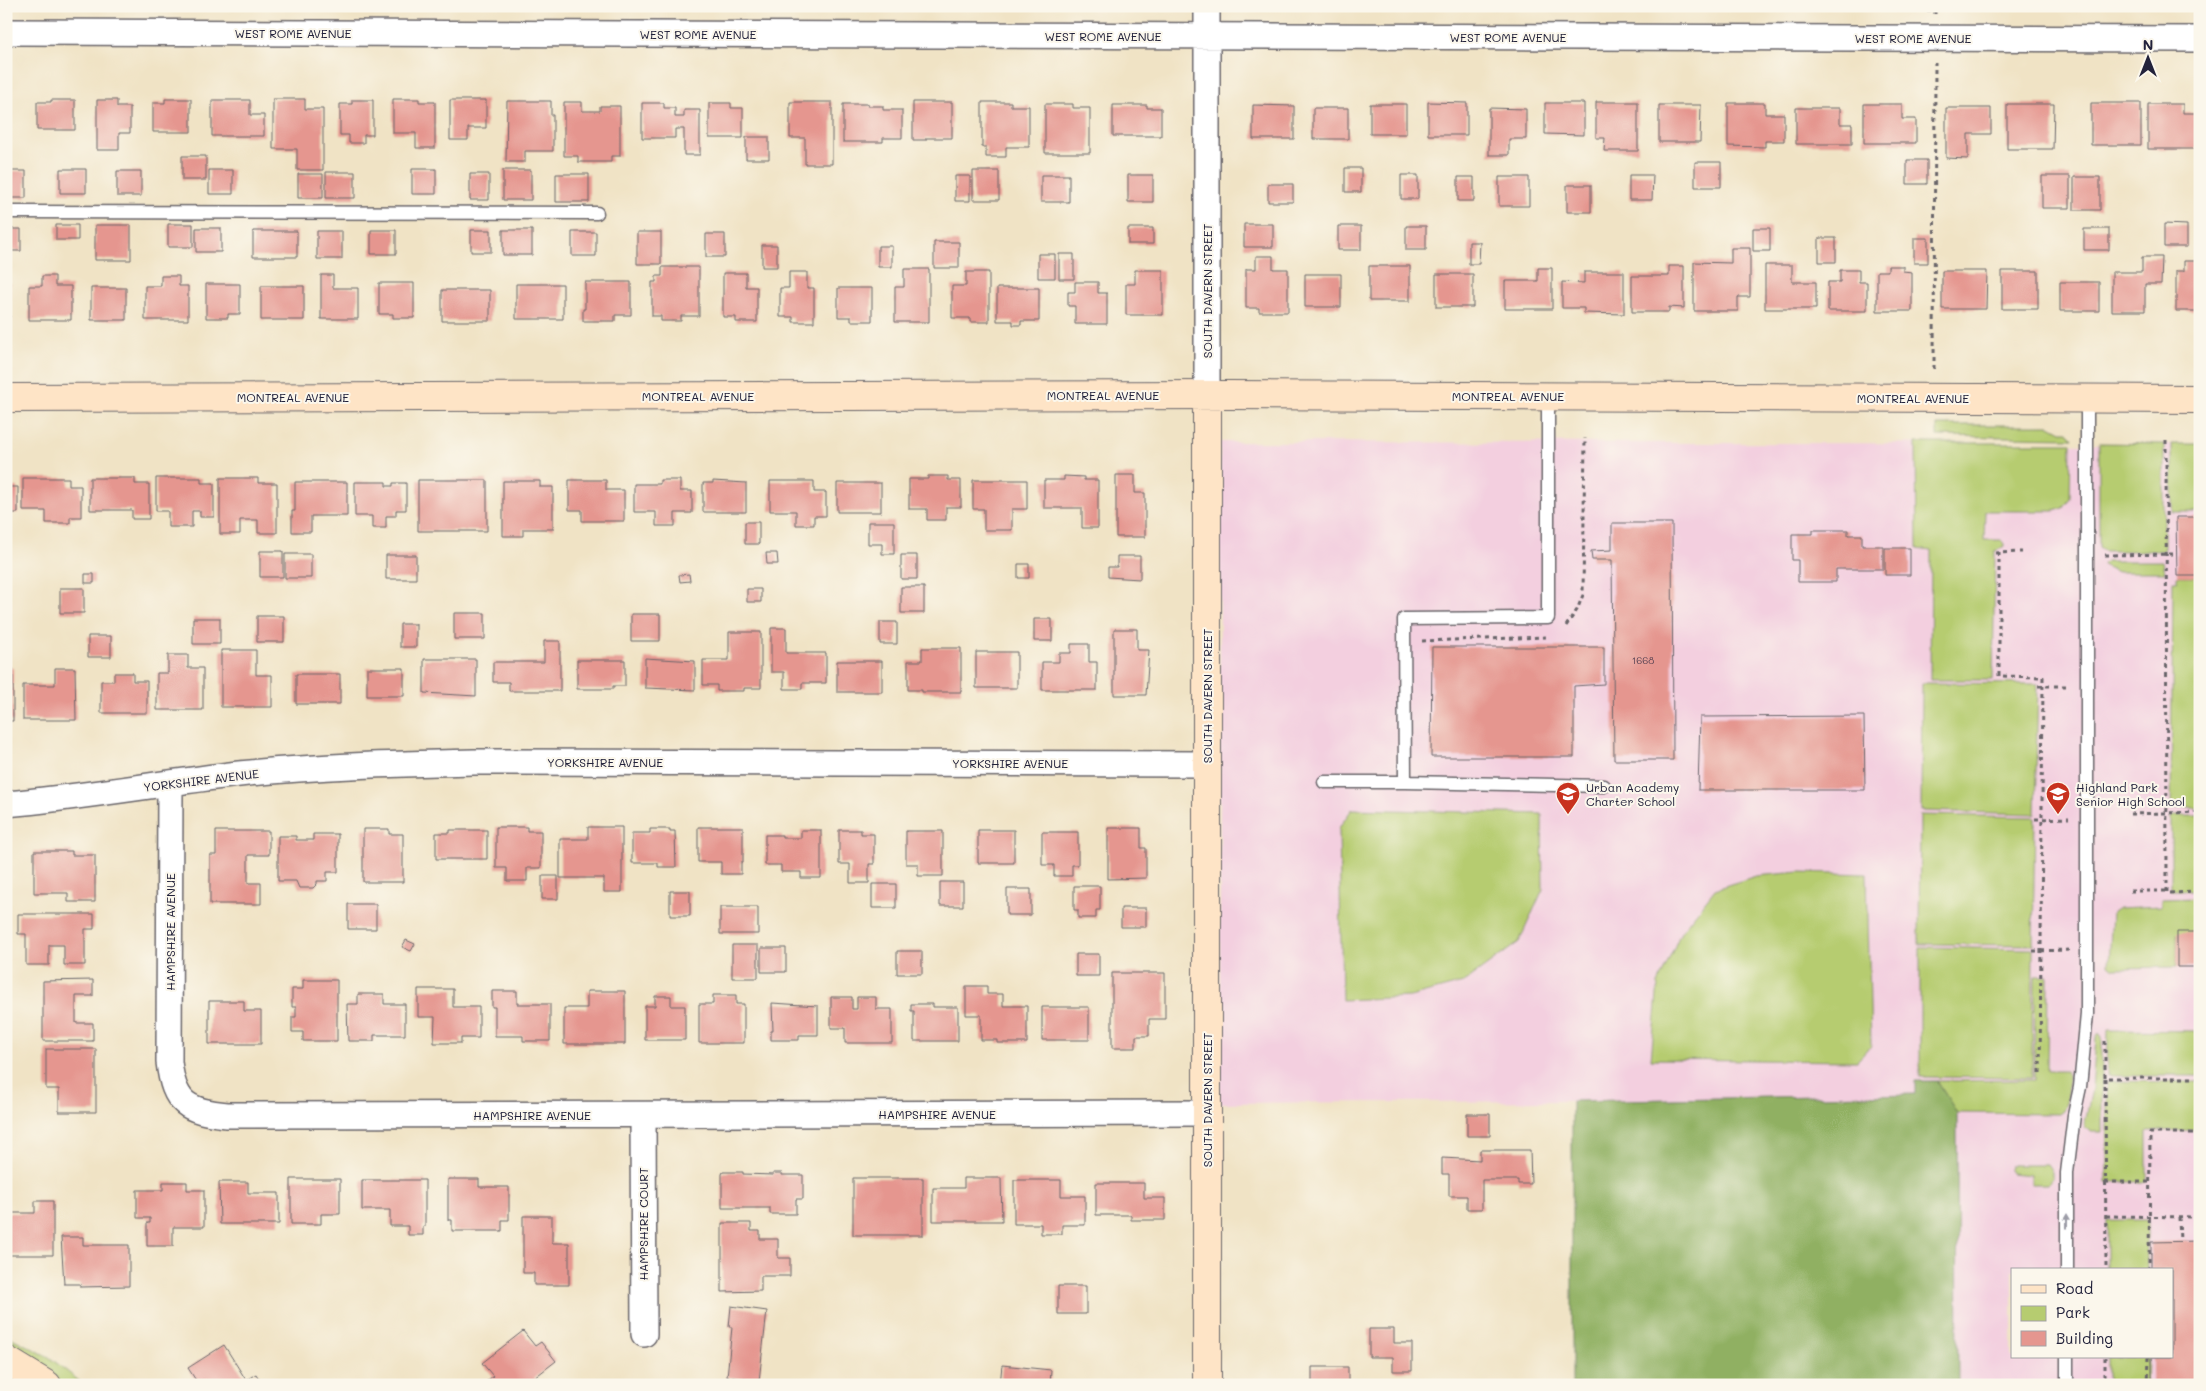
<svg xmlns="http://www.w3.org/2000/svg" width="2206" height="1391" viewBox="0 0 2206 1391" font-family="Mali,sans-serif">
<style>
.built{fill:#f3cfdf;fill-rule:evenodd}
.green{fill:#b6cc70;stroke:#6c7756}
.forest{fill:#90b062;stroke:#59694e}
.building{fill:#e5968f}
.lines{fill:none;stroke-linecap:round;stroke-linejoin:round}
.lane-casing{stroke:#6a666b;stroke-width:15}
.street-casing{stroke:#6a666b;stroke-width:28}
.secondary-casing{stroke:#6a666b;stroke-width:30}
.path{stroke:#6a666b;stroke-width:3;stroke-dasharray:4 4;stroke-linecap:butt}
.lane{stroke:#fff;stroke-width:12}
.street{stroke:#fff;stroke-width:25}
.secondary{stroke:#fee4c6;stroke-width:28}
.oneway{fill:#9c9ca7}
.labels{text-anchor:middle;dominant-baseline:central;stroke-width:4;stroke-linejoin:round;paint-order:stroke}
.number-label{font-size:10px;fill:#533f50}
.street-label{font-size:12px;fill:#22223b;stroke:#fbf7ec}
.poi-label{font-size:12px;fill:#22223b;stroke:#fbf7ec;text-anchor:start}
</style>
<rect width="100%" height="100%" fill="#fbf7ec"/>
<filter id="ink" filterUnits="userSpaceOnUse"><feTurbulence type="fractalNoise" baseFrequency=".02" numOctaves="2"/><feDisplacementMap in="SourceGraphic" scale="10" xChannelSelector="R" yChannelSelector="G"/><feConvolveMatrix kernelMatrix="1 2 1 2 8 2 1 2 1" color-interpolation-filters="sRGB"/></filter>
<filter id="wash" filterUnits="userSpaceOnUse"><feTurbulence type="fractalNoise" baseFrequency=".0096" numOctaves="4" result="noise"/><feDisplacementMap in="SourceGraphic" scale="20" xChannelSelector="R" yChannelSelector="G"/><feGaussianBlur stdDeviation="1.12" result="paint"/><feColorMatrix in="noise" values="0 0 0 0 0 0 0 0 0 0 0 0 0 0 0 0 0 1.4 0 .05"/><feComposite in="paint" operator="in"/></filter>
<g filter="url(#wash)">
<rect width="100%" height="100%" fill="#f0e3c5"/>
<path class="built" d="M1220,442L2200,444V1385H1925L1915,1094L1572,1101L1220,1103ZM2012,1270H2172V1357H2012Z"/>
<path class="green" d="M1937,425H2050L2061,431H2068L2073,438L1937,436Z
M1916,443H2071L2070,498L2064,508L2054,511H1985L1984,540H2002L2005,544V547L1995,551L1993,680H1930L1931,551L1917,549Z
M2099,443L2164,444V551H2105L2099,547Z
M2172,444H2200V512H2172Z
M2106,561H2163L2165,572H2118L2104,566L2103,564Z
M2177,576H2200V808H2171L2173,581H2177Z
M1922,683L2038,684L2035,814L1921,811Z
M1352,809L1542,814L1543,889L1519,942L1463,983L1410,997L1342,1000L1339,828Z
M1920,815L2035,817L2033,945L1919,944Z
M2171,816H2200V890H2171Z
M1800,872L1867,874L1871,1046L1857,1061L1651,1059L1658,984L1681,932L1715,889L1756,876Z
M2200,898V932L2177,933V967L2114,968L2109,964L2112,912L2118,908L2162,906V899Z
M1920,947L2033,949L2032,1078L1920,1077Z
M2035,976H2048L2047,1071H2065C2072,1080 2068,1101 2063,1111L2059,1114L1957,1113L1937,1081L2034,1080Z
M2108,1030L2200,1031V1076H2107Z
M2099,1034L2102,1038V1132H2092L2085,1127V1122L2092,1089L2096,1038Z
M2107,1081L2200,1082V1130L2147,1131V1182H2107Z
M2013,1165H2047L2052,1172V1178L2047,1184H2031V1175L2011,1173L2009,1170V1167Z
M2107,1220H2147V1270H2107Z
M6,1335L49,1357L84,1385H6Z
M2107,1357H2147L2146,1385H2107Z"/>
<path class="forest" d="M1915,1081H1937L1957,1113L1958,1385H1925V1380L1717,1382V1385H1572V1101L1915,1094Z"/>
<g id="blocks">
<path class="building" d="M165,99H191V132H153V103H165Z
M273,99H305V109H323V170H297V149H273Z
M393,99H419V102H435V148H416V133H393Z
M6,100H9V140H6Z
M51,100H75V130H37V102H51Z
M97,100H117V107H130V133H119V150H97Z
M212,100H250V115H264V136H212Z
M352,100H373V135H364V143H349V135H340V104H352Z
M450,100H486V128H468V140H450Z
M507,101H551V115H553V151H525V162H506Z
M564,102H582V111H600V106H620V156H611V162H578V156H564Z
M790,102H832V164H805V138H790Z
M913,102H952V138H926V140H913Z
M982,102H1011V106H1029V147H1006V157H986V147H982Z
M1428,102L1467,103V135H1428Z
M1596,102H1638V151H1604L1605,138H1596Z
M642,103H664V108H675V117H684V110H700V155H684V129H675V138H642Z
M709,103H731V108H743V138H709Z
M1545,103H1584V135L1545,134Z
M1728,103H1765V114H1784V141H1765V147L1728,146Z
M2091,103H2141V145H2091Z
M843,104H868V106H883V110H902V138H883V142H843Z
M1045,104H1073V108H1090V153H1045Z
M1370,104H1406V134H1370Z
M1864,104H1902V119H1916V143H1864Z
M2007,104H2054L2053,149H2007Z
M2148,104H2183V113H2200V149H2148Z
M1113,105H1147V108H1161V136H1113Z
M1253,105L1294,106V139H1253Z
M1659,105H1701L1700,142H1659Z
M1313,108H1348V139H1313Z
M1489,108L1526,109V139H1509V155H1489Z
M1796,108H1840V124H1852V144H1796Z
M1946,108H1991V134H1968V159L1946,158Z
M746,137H769V159H746Z
M182,156H206V180H182Z
M1907,160H1927V184H1907Z
M1695,162H1721V187H1695Z
M1345,168H1361V192H1345Z
M60,169H86V193H60Z
M412,169H436V194H412Z
M209,170H233V194H209Z
M503,170H531V200H503Z
M6,171H26V198H6Z
M117,171H141V196H117Z
M973,171H999V200H973Z
M326,172H355V198H326Z
M298,174H323V198H298Z
M470,174H489V200H470Z
M556,174H589V202H556Z
M1041,175H1069V202H1041Z
M1128,175H1153V202H1128Z
M1401,175H1418V199H1401Z
M1629,175H1653L1652,200H1629Z
M955,176H970V201H955Z
M2042,176H2070V208H2042Z
M1458,177H1474V201H1458Z
M1499,177H1529V206H1499Z
M2074,177H2100V210H2074Z
M1268,184H1293V202H1268Z
M1567,185H1591V212H1567Z
M168,224H193V247H168Z
M1244,224H1273V247H1244Z
M2164,224L2187,225V247H2164Z
M56,225H78V240H56Z
M95,225H131V260H95Z
M1338,226H1361V250H1338Z
M1406,226H1426V250H1406Z
M196,228H221V252H196Z
M1128,228H1153V244H1128Z
M1753,228H1770V251H1753Z
M6,229H21V251H6Z
M2084,229H2109V250H2084Z
M371,230H396V254H371Z
M471,230H491V252H471Z
M503,230H532V255H503Z
M253,231H297V257H253Z
M317,231H342V259H317Z
M572,232H596V256H572Z
M637,232H661V264H637Z
M706,234H725V257H706Z
M1819,238H1836V262H1819Z
M1914,238H1928V263H1914Z
M934,242H959V268H934Z
M1469,242H1480L1479,264H1469Z
M762,245H777V267H762Z
M878,246H892V267H878Z
M1731,248H1750V297H1738V311H1694V262L1731,263Z
M1038,254H1055V278H1038Z
M1059,254H1074V279H1059Z
M1256,256H1273V269H1288V312H1259V308H1246V269H1256Z
M2142,257H2162L2161,284H2145V311H2112V272H2142Z
M2184,261H2200V311H2176V271H2184Z
M1765,265H1792V282H1816V309H1765Z
M1369,266H1410V301H1369Z
M1669,266H1684V308L1669,307V312H1632V276H1669Z
M1888,266H1903V271L1912,272V311H1877V271H1888Z
M662,267H699V316H681V321H661V316H652V282H656V276H662Z
M1538,268H1552V309H1505V281H1538Z
M904,269H929V322H895V287H904Z
M1135,270H1163V315H1126V284H1135Z
M1840,270H1859V282H1867V311H1828V282H1840Z
M1942,271H1987L1986,309H1942Z
M2002,271H2038V309H2002Z
M789,272H807V288H814V322H793V317H780V288H789Z
M966,272H989V322H970V318H952V286H966Z
M1584,272H1624V314L1584,313V308H1562V282L1584,283Z
M723,273H746V287H757V322H736V317H723Z
M1305,274H1341V307H1305Z
M1436,274H1473V307H1436Z
M321,275H333V288H358V319H321Z
M42,276H55V286H71V320H29V286H42Z
M161,276H179V286H188V320H145V286H161Z
M585,282H631V315H615V321H583V309H585Z
M1075,282H1098V293H1107V324H1075V306H1068V292H1075Z
M2060,282H2099V311H2060Z
M6,283H10V317H6Z
M379,283H414V318H393V314H379Z
M206,284H240V314H228V318H206Z
M516,284H563V319H516Z
M261,286H304V320H261Z
M91,288H126V320H91Z
M838,288H872V321H851V317H838Z
M997,288H1039V321H1021V325H1013V321H997Z
M442,290H490V321H442Z
M1116,475H1135V493H1145V537H1116Z
M928,476H948V480H961V507H946V520H927V509H909V479H928Z
M1064,476L1084,477V480H1098V528H1082V508H1044V480H1064Z
M23,478H69V486H81V517H70V523H46V511H23Z
M90,478H135V484H149V519H132V510H90Z
M156,478H201V483H214V517H200V511H192V527H168V511H156Z
M220,478H258V483H277V533H258V520H240V534H220Z
M418,480H487V531H418Z
M569,480H606V490H624V521H582V510H569Z
M660,480H680V491H692V513H675V526H656V512H634V484H660Z
M973,480H1027V509H1012V530H984V509H973Z
M503,481H540V487H553V529H523V536H503Z
M713,481L746,483V512H703V483H713Z
M770,481H814V492H826V516H814V525H796V511H770Z
M295,482H347V516H311V532H292V511H295Z
M355,482H386V486H393V483H406V510H396V516H386V528H372V516H355Z
M837,483H881V512H837Z
M6,487H18V513H6Z
M2176,517H2200V576H2177Z
M745,522H759V544H745Z
M868,522H894V554H882V544H868Z
M1612,523H1672L1673,760H1614L1612,560H1592L1591,551L1612,550Z
M1813,530H1848V535H1862V546H1883V569H1836V582H1798V560H1792V534H1813Z
M1885,548H1910V575H1885Z
M260,551H283V577H260Z
M766,553H777L778,564H767Z
M285,554H311V578H285Z
M386,555H416V579H386Z
M901,555H917V579H901Z
M1117,556H1140V579L1108,577V567H1117Z
M1018,564H1029V578H1018Z
M85,574H94V583H85Z
M689,574L690,581L680,582L679,575Z
M901,587H924V613H901Z
M60,588H84V613H60Z
M747,589H761V602H747Z
M454,613H485V639H454Z
M631,614H660V641H631Z
M257,616H284V642H257Z
M193,618H220V644H193Z
M1034,619H1052V641H1034Z
M880,622H897V644H880Z
M400,624H416V647H400Z
M771,628H786V653H826V683H802V689H784V672H771Z
M1114,629H1137V650H1149L1146,695H1114Z
M729,632H761V688H744V691H717V685H703V660H729Z
M88,636H111V657H88Z
M544,641H560V691H509V682H493V662H544Z
M1071,644H1089V662H1097V690H1042V662H1059V653H1071Z
M1432,647H1604V684L1574,686V757H1431Z
M922,648H961V692H922V690H908V661H922Z
M221,650H256V675H272V707H221Z
M976,652H1017V688H976Z
M168,655H188V668H203V710H157V673H168Z
M645,658L695,661V690L645,688Z
M424,659H476V696L424,693Z
M577,660H625V686H613V689H577Z
M837,661H882V692H837Z
M6,668H13V721H6Z
M55,668H75L76,720H23V685H55Z
M367,668H404V696H367Z
M114,673H133V681H147V713H101V681H114Z
M296,674H340V704H296Z
M1864,716L1865,790H1698L1700,717Z
M496,827H527V831H541V868H527V881H507V868H496Z
M588,827H622V892H604V878H560V839H588Z
M698,827H743V862H741V874H721V862H698Z
M1108,828H1141V848H1146V878L1108,879Z
M363,829H389V834H403V882H363Z
M650,829H670V831H675L676,867H658V863H632V833H650Z
M450,830H487V859H436V833H450Z
M801,830H821V878H801V872H781V865H765V835H782V838H801Z
M839,830H861V834H874V864H869V883H850V864H839Z
M978,830H1014V863H978Z
M216,831H269V855H248V883H261V904H210V855H216Z
M906,831H943V876H918V864H906Z
M1042,832H1078V865H1072V876H1054V865H1042Z
M313,834H338V872H327V881H317V884L313,888H299L296,881H278V836H296V840H313Z
M34,851H72V855H95V902H68V893H34Z
M542,876H558V899H542Z
M940,882H963V906H940Z
M872,884H896V908H872Z
M1074,886H1100V910H1096V918H1078V910H1074Z
M1007,889H1031V915H1007Z
M670,891H690V916H670Z
M348,904H376V929H348Z
M720,907H758V934H720Z
M1121,908H1146V927H1121Z
M18,914H94V929H85V965H64V945H49V965H26V934H18Z
M2177,932H2200V967H2177Z
M406,940L415,944L411,951L402,947Z
M732,945H758V978H732Z
M761,948H786V972H761Z
M897,951H922V974H897Z
M1076,954H1099V976H1076Z
M1112,973H1165V1019H1149V1036H1136V1048H1112Z
M93,980V996H76V1023H93V1041H43V981Z
M303,980H337V1041H303V1032H292V1017H296V1007H292V989H303Z
M966,986H987V994H1003V1006H1027V1043H997V1040H981V1015H966Z
M418,989H453V1007H479V1038H461V1043H434L435,1017H418Z
M492,991H517V1004H550V1041H523V1036H495V1007H492Z
M587,991H625V1044H564V1008H587Z
M358,994H384V1004H405V1035H374V1041H348L347,1004H358Z
M713,995H736V1004H744V1043H699V1004H713Z
M655,996H671V1006H685V1040H645V1006H655Z
M831,997H852V1009H857V997H876V1009H892V1043H845V1028H831Z
M209,1001H244V1011H261V1044H209Z
M772,1003L818,1006V1035H799V1040H771V1031H773Z
M911,1004H933V1007H958V1041H914V1011H911Z
M1042,1007H1089V1040H1042Z
M46,1049H96V1112H59V1089H46Z
M1467,1114H1490V1136H1467Z
M1480,1150H1530L1531,1184H1518V1180H1482V1209H1467V1196H1449V1174H1442V1158L1480,1160Z
M723,1172H743V1174L773,1175V1173H782V1175H803V1199H796V1214H770V1208H722V1174Z
M853,1178H923V1235H853Z
M964,1178H1001L1002,1221H933V1188H964Z
M291,1179H340V1214H321V1224H291Z
M448,1179H479V1187H509V1220H502V1231H452V1220H448Z
M362,1180H425V1226H423V1235H408V1226H390V1210H362Z
M1014,1180H1061V1196H1085V1225H1062V1234H1041V1224H1014Z
M163,1182H187V1190H204V1227H173V1246H147V1223H150V1218H137V1190H163Z
M219,1182H248V1193H279V1224H220Z
M1096,1183H1144V1198H1165V1220H1131V1215H1096Z
M35,1201H53V1255H6V1213H35Z
M523,1216H552V1243H569V1285H534V1273H523Z
M722,1223H751V1231H760V1239H778V1258H790V1276H761V1291L722,1292Z
M61,1237H83V1245H129V1286L80,1287V1284H64Z
M2200,1241V1385H2152V1357H2172V1270H2151V1242Z
M1058,1286H1086V1314H1058Z
M731,1306L767,1311L759,1381L727,1377L732,1327H729Z
M1369,1329H1394V1343H1412V1371H1393V1357H1369Z
M523,1331L535,1346L541,1342L556,1361L534,1378L540,1385H490L487,1381L493,1376L482,1363Z
M224,1345L246,1380L256,1374L263,1385H199L188,1368Z
M1002,1365L1051,1370L1050,1385H1000Z
M1312,1367H1348V1385H1312Z"/>
</g>
</g>
<g filter="url(#ink)">
<use href="#blocks" fill-opacity="0" stroke="#6a666b" stroke-width="1"/>
<g class="lines">
<defs>
<path id="lane" d="M6,212L597,213
M1548,397V618L1404,619L1405,782L1604,786
M1324,782H1405
M2067,1270V1173L2074,1115L2080,1087L2087,1014V399
M2067,1385V1357"/>
<path id="street" d="M1207,6V395
M6,32L2200,39
M170,783L169,1062C174,1104 187,1111 227,1115L1207,1113
M6,804C84,797 161,783 239,774C317,766 395,764 474,762L1207,764
M643,1115L644,1334"/>
<path id="secondary" d="M6,398L1228,395L2200,399
M6,1360L47,1385
M1207,1385V395"/>
</defs>
<use href="#lane" class="lane-casing"/>
<use href="#street" class="street-casing"/>
<use href="#secondary" class="secondary-casing"/>
<path class="path" d="M1530,6V9
M1564,6V9
M1684,6V10
M1809,6V10
M1923,6V10H1935V14
M1846,10V6
M1934,369L1935,63
M2166,440L2167,893L2200,892
M1999,552V676L2043,677L2040,1077
M1995,553L2022,552
M2105,555L2177,554
M1566,626L1577,610L1583,595L1585,438
M1422,641L1546,637
M2038,686H2069
M2130,814L2200,812
M2035,819L2069,818
M2130,891H2167
M2033,951L2070,950
M2105,1041V1078H2200
M2105,1078L2106,1270
M2105,1182H2150
M2106,1216L2200,1217
M2179,1217L2180,1242
M2149,1270L2150,1133H2200
M2105,1385V1357
M2148,1385L2149,1357"/>
<use href="#lane" class="lane"/>
<use href="#street" class="street"/>
<use href="#secondary" class="secondary"/>
</g>
<defs><path id="oneway-solid" d="M-6-.8H1V-3.2L6.5 0L1 3.2V.8H-6Z" transform="scale(1.25)"/></defs>
<use class="oneway" href="#oneway-solid" transform="translate(2067 1221) rotate(-90)"/>
</g>
<defs>
<symbol id="school-pin" viewBox="-11 -11 22 30"><path d="M0 17L-7.5 6A9.5 9.5 0 1 1 7.5 6Z" fill="#c8321e" stroke="#fbf7ec"/><path d="M0-5L7-2L0 1L-7-2ZM-4 1L0 2.5L4 1V4Q0 6-4 4Z" fill="#fff"/></symbol>
</defs>
<g fill-rule="evenodd">
<use href="#school-pin" x="1554" y="780" width="28" height="38"/>
<use href="#school-pin" x="2044" y="780" width="28" height="38"/>
</g>
<g class="labels">
<g class="number-label">
<text x="1643" y="660">1668</text>
</g>
<g class="street-label">
<text x="293" y="33">WEST ROME AVENUE</text>
<text x="698" y="34">WEST ROME AVENUE</text>
<text x="1103" y="36">WEST ROME AVENUE</text>
<text x="1508" y="37">WEST ROME AVENUE</text>
<text x="1913" y="38">WEST ROME AVENUE</text>
<text transform="translate(1207 291) rotate(-90)">SOUTH DAVERN STREET</text>
<text x="1103" y="395">MONTREAL AVENUE</text>
<text x="698" y="396">MONTREAL AVENUE</text>
<text x="1508" y="396">MONTREAL AVENUE</text>
<text x="293" y="397">MONTREAL AVENUE</text>
<text x="1913" y="398">MONTREAL AVENUE</text>
<text transform="translate(1207 696) rotate(-90)">SOUTH DAVERN STREET</text>
<text x="605" y="762">YORKSHIRE AVENUE</text>
<text x="1010" y="763">YORKSHIRE AVENUE</text>
<text transform="translate(201 780) rotate(-7)">YORKSHIRE AVENUE</text>
<text transform="translate(170 932) rotate(-90)">HAMPSHIRE AVENUE</text>
<text transform="translate(1207 1100) rotate(-90)">SOUTH DAVERN STREET</text>
<text x="937" y="1114">HAMPSHIRE AVENUE</text>
<text x="532" y="1115">HAMPSHIRE AVENUE</text>
<text transform="translate(643 1224) rotate(-90)">HAMPSHIRE COURT</text>
</g>
<g class="poi-label">
<text x="1586" y="787">Urban Academy<tspan x="1586" dy="14">Charter School</tspan></text>
<text x="2076" y="787">Highland Park<tspan x="2076" dy="14">Senior High School</tspan></text>
</g>
</g>
<rect width="2206" height="1391" fill="none" stroke="#fbf7ec" stroke-width="25"/>
<rect x="2011" y="1268" width="162" height="90" fill="#fbf7ec" stroke="#a4a2a5"/>
<rect x="2021" y="1285" width="25" height="8" fill="#fee4c6" stroke="#a4a2a5"/>
<text x="2056" y="1294" font-size="15" fill="#22223b">Road</text>
<rect x="2021" y="1306" width="25" height="15" fill="#b6cc70" stroke="#a4a2a5"/>
<text x="2056" y="1318" font-size="15" fill="#22223b">Park</text>
<rect x="2021" y="1331" width="25" height="15" fill="#e5968f" stroke="#a4a2a5"/>
<text x="2056" y="1344" font-size="15" fill="#22223b">Building</text>
<g transform="translate(2148 58)" stroke="#fbf7ec" stroke-width="4" paint-order="stroke">
<path d="M0-4L9 19L0 12L-9 19Z" fill="#22223b"/>
<text y="-8" font-size="14" font-weight="bold" text-anchor="middle" fill="#22223b">N</text>
</g>
</svg>
